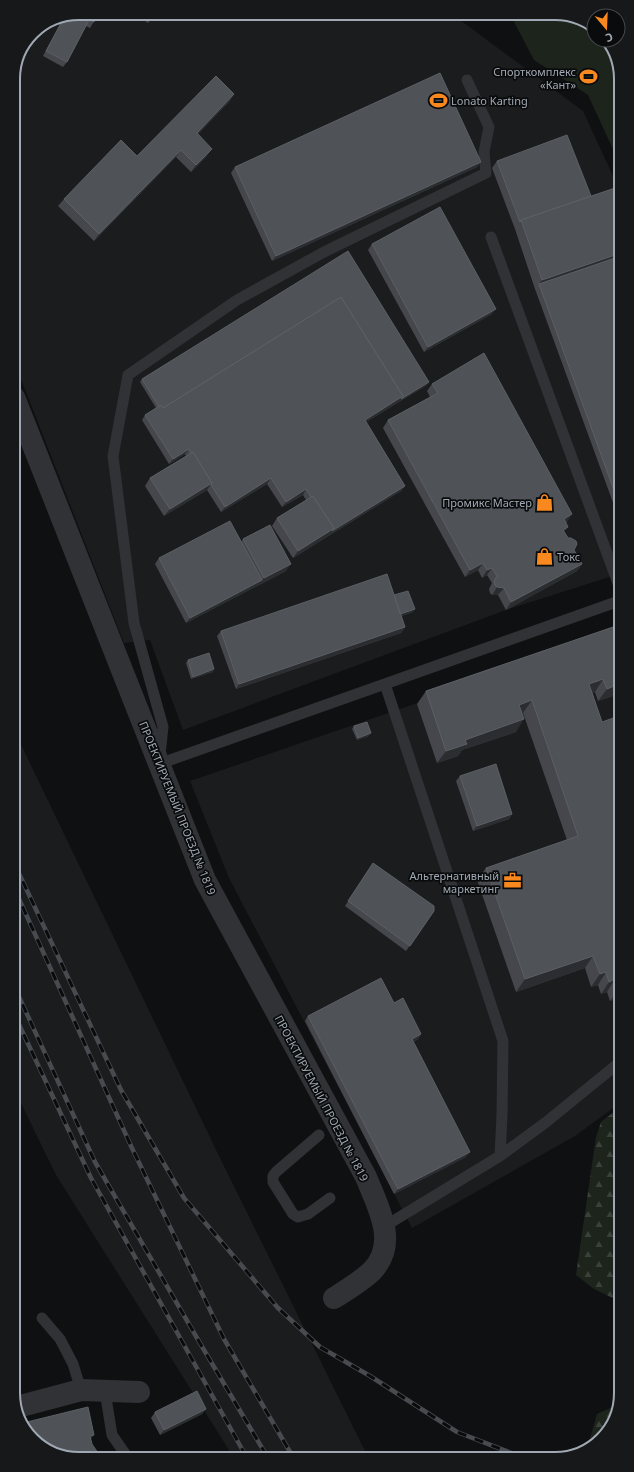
<svg xmlns="http://www.w3.org/2000/svg" width="634" height="1472" viewBox="0 0 634 1472" font-family="'Noto Sans',sans-serif">
<style>
.built{fill:#1b1c1e}
.grass{fill:#1c241c}
.forest{fill:url(#forest-firs)}
.lines{fill:none;stroke-linecap:round;stroke-linejoin:round}
.lane{stroke:#303236;stroke-width:11}
.street{stroke:#303236;stroke-width:22}
.rail-casing{stroke:#474b4f;stroke-width:4.5}
.rail{stroke:#0a0b0c;stroke-width:3;stroke-dasharray:9;stroke-linecap:butt}
.wall{fill:#45474c}
.shaded-wall{fill:#2b2d30}
.building{fill:#4f5257;stroke:#5b6065}
.labels{text-anchor:middle;dominant-baseline:central;stroke-width:3.5;stroke-linejoin:round;paint-order:stroke}
.poi-label{font-size:11px;fill:#a0a9b3;stroke:#0a0b0c;text-anchor:end}
.street-label{font-size:11px;fill:#a0a9b3;stroke:#0a0b0c}
.rim{fill:none;stroke:#a0a9b3;stroke-width:2}
</style>
<defs>
<pattern id="forest-firs" width="22" height="20" patternUnits="userSpaceOnUse"><rect width="22" height="20" fill="#1c241c"/><path d="M5 1l3.5 6h-7zM16 11l3.5 6h-7z" fill="#3a413b"/></pattern>
</defs>
<rect width="100%" height="100%" fill="#0f1011"/>
<path class="built" d="M452,14L583,111L618,187L619,574L506,610L183,730L150,640L124,643L14,361L13,75L22,56L37,30L54,18Z
M619,634L620,1103L575,1136L412,1228L229,878L190,781Z
M15,732L220,1158L368,1457L234,1458L56,1175L16,1093Z"/>
<path class="grass" d="M559,13L594,26V40H605L617,58L618,160L588,95L534,60L510,14Z"/>
<path class="forest" d="M620,1107L621,1302L594,1289L576,1275L596,1137L601,1122Z
M617,1405L610,1430L588,1446L597,1414Z"/>
<g class="lines">
<path class="lane" d="M467,80L489,127L484,152L486,173L324,252L237,300L128,375L113,456L134,623L163,727L159,764L619,601
M491,237L619,586
M385,684L503,1041L502,1115L500,1156
M319,1135L276,1172L273,1176V1182L293,1214L298,1217L308,1214L330,1198
M385,1226L500,1156L545,1123L620,1062
M42,1318L60,1339L73,1364L81,1390
M105,1391L112,1435L128,1458"/>
<path class="street" d="M14,397L205,880L366,1177C378,1207 399,1243 372,1271C363,1280 345,1291 334,1298
M17,1407L81,1390L139,1392"/>
<defs>
<path id="rail" d="M15,865L121,1090L184,1198L278,1308L320,1347L370,1376L457,1432L519,1456
M15,890L131,1146L224,1339L293,1457
M15,988L95,1162L204,1350L268,1458
M16,1018L91,1178L247,1458"/>
</defs>
<use href="#rail" class="rail-casing"/>
<use href="#rail" class="rail"/>
</g>
<path class="wall" d="M242,16H248L246,18Z
M139,17H153L148,23Z
M63,18H96L90,28L86,26L67,62L63,67L43,56Z
M234,94L229,102L198,134L207,156L191,172L176,157L94,241L58,206L64,199L137,156Z
M497,161L591,196L618,187L619,519L535,289L515,229L492,168Z
M481,162L477,167L272,261L231,173L235,167Z
M372,244L492,314L424,352L368,250Z
M142,379L427,385L366,422L405,486L401,491L293,558L272,526L277,518L306,500L303,495L282,507L267,484L221,512L207,490L164,516L145,486L150,478L186,456L185,454L169,464L142,420L145,415L156,408L140,382Z
M432,384L567,522L566,523L564,532L582,564L577,571L506,610L498,595H492L490,593L489,589L492,583L487,575L482,578L478,570L465,577L383,428L388,420L430,397L427,391Z
M243,539L286,571L186,623L155,564L159,558L241,542Z
M394,595L413,612L401,616L405,627L401,633L236,689L217,636L221,631Z
M619,625V694L598,701L595,692L592,693L602,722L619,716V761L616,762L619,773L620,997L610,1001L607,992L601,994L598,985L591,987L585,968L516,992L477,880L486,868L567,840L523,713H522L516,732L462,750L458,756L437,763L417,704L426,691Z
M188,660L213,672L191,679L186,663Z
M354,726L369,736L357,740L352,729Z
M460,776L512,814L509,819L473,831L456,781Z
M373,863L434,911L406,951L345,906Z
M394,1003L421,1034L418,1039L413,1042L466,1157L394,1194L305,1021L308,1016Z
M206,1409L202,1414L160,1435L151,1418L155,1412Z"/>
<path class="shaded-wall" d="M234,94L229,102L191,141L197,133Z
M212,149L207,156L191,172L196,165Z
M181,150L176,157L94,241L99,234Z
M481,162L477,167L272,261L276,256Z
M618,254V261L539,284L542,280Z
M496,309L492,314L424,352L428,347Z
M429,382L427,385L361,425L365,420L403,396Z
M189,449L185,454L169,464L173,459Z
M271,478L267,484L221,512L225,507Z
M212,483L207,490L164,516L170,509Z
M405,486L401,491L293,558L298,551Z
M306,489L303,495L282,507L286,502Z
M572,514L567,522L559,526L564,519Z
M568,527L563,534V530Z
M483,563L478,570L465,577L470,570Z
M291,564L286,571L186,623L190,618L262,580L264,578Z
M582,564L577,571L506,610L511,602Z
M492,568L487,575L482,578L487,570Z
M497,587L504,588L498,595H492Z
M415,609L413,612L396,618L398,615Z
M405,627L401,633L236,689L239,684Z
M214,669L213,672L191,679L193,677Z
M603,679L595,692L580,697L589,684Z
M619,684V694L598,701L607,689Z
M532,700L523,713L511,717L519,705Z
M524,719L516,732L462,750L458,756L437,763L446,751L465,740Z
M371,733L369,736L357,740L358,738Z
M619,752V761L604,766L613,754Z
M512,814L509,819L473,831L477,826Z
M593,956L585,968L516,992L525,979Z
M606,972L598,985L591,987L600,974Z
M615,979L607,992L601,994L609,982Z
M620,988V997L610,1001L619,989Z
M421,1034L418,1039L408,1044L412,1039Z
M470,1152L466,1157L394,1194L398,1189Z
M206,1409L202,1414L160,1435L164,1430Z
M94,1435L89,1442L90,1436Z"/>
<path class="building" d="M64,18H96L94,22L89,20L67,62L46,51Z
M440,73L481,162L276,256L235,167Z
M216,76L234,94L197,133L212,149L196,165L181,150L99,234L64,199L121,140L137,156Z
M567,135L591,196L521,220L520,222L497,161Z
M618,187V254L542,280L521,220Z
M440,207L496,309L428,347L372,244Z
M348,251L429,382L401,399L403,396L341,297L163,408L161,405L159,407L142,379Z
M618,257L619,504L539,284Z
M341,297L403,396L365,420L405,486L332,531L334,528L313,496L311,497L306,489L286,502L271,478L225,507L211,485L212,483L193,452L191,453L189,449L173,459L145,415L161,405L163,408Z
M484,353L572,514L564,519L568,527L563,530L568,538H571L576,541L577,544L574,550L582,564L511,602L504,588L497,587L495,585L494,581L497,576L492,568L487,570L483,563L470,570L388,420L438,393L432,384Z
M193,452L212,483L170,509L150,478Z
M313,496L334,528L298,551L277,518Z
M230,521L262,580L190,618L159,558Z
M270,525L291,564L264,578L243,539Z
M387,574L405,627L239,684L221,631Z
M408,591L415,609L400,614L394,595Z
M619,625V684L607,689L603,679L589,684L602,722L619,716V752L613,754L619,773L620,988L619,989L615,979L609,982L606,972L600,974L593,956L525,979L486,868L578,836L532,700L519,705L524,719L465,740L467,744L446,751L426,691Z
M209,653L214,669L193,677L188,660Z
M367,722L371,733L358,738L354,726Z
M496,764L512,814L477,826L460,776Z
M373,863L434,906V911L410,946L348,901Z
M381,978L394,1003L403,998L421,1034L412,1039L470,1152L398,1189L308,1016Z
M197,1391L206,1409L164,1430L155,1412Z
M88,1407L94,1435L90,1436L92,1444L102,1459H75L39,1445L23,1423Z"/>
<defs>
<symbol id="stadium-bare" viewBox="-9 -9 18 18"><path d="M0-5a6.5 5 0 1 0 0 10a6.5 5 0 1 0 0-10ZM-3.5-1.8h7v3.6h-7Z" fill="#f9891f" stroke="#0a0b0c" stroke-width="2.5" paint-order="stroke"/></symbol>
<symbol id="shop-bare" viewBox="-9 -9 18 18"><path d="M-5-2.5h2.3a2.7 3.5 0 0 1 5.4 0H5L5.5 6h-11ZM-1.5-2.5h3a1.5 2.3 0 0 0-3 0Z" fill="#f9891f" stroke="#0a0b0c" stroke-width="2.5" paint-order="stroke"/></symbol>
<symbol id="office-bare" viewBox="-9 -9 18 18"><path d="M-6-3h4V-5.5h4V-3h4V5H-6ZM-1-4.5V-3h2v-1.5ZM-6 0V1H6V0Z" fill="#f9891f" stroke="#0a0b0c" stroke-width="2.5" paint-order="stroke"/></symbol>
</defs>
<g fill-rule="evenodd">
<use href="#stadium-bare" x="576" y="64" width="25" height="25"/>
<use href="#stadium-bare" x="426" y="88" width="25" height="25"/>
<use href="#shop-bare" x="532" y="490" width="25" height="25"/>
<use href="#shop-bare" x="532" y="544" width="25" height="25"/>
<use href="#office-bare" x="500" y="868" width="25" height="25"/>
</g>
<g class="labels">
<g class="poi-label">
<text x="576" y="71">Спорткомплекс<tspan x="576" dy="13">«Кант»</tspan></text>
<text x="451" y="100" text-anchor="start">Lonato Karting</text>
<text x="532" y="502">Промикс Мастер</text>
<text x="557" y="556" text-anchor="start">Токс</text>
<text x="499" y="875">Альтернативный<tspan x="499" dy="13">маркетинг</tspan></text>
</g>
<g class="street-label">
<text transform="translate(178 808) rotate(68)">ПРОЕКТИРУЕМЫЙ ПРОЕЗД № 1819</text>
<text transform="translate(322 1098) rotate(62)">ПРОЕКТИРУЕМЫЙ ПРОЕЗД № 1819</text>
</g>
</g>
<path d="M0 0H634V1472H0ZM79 20H555A59 59 0 0 1 614 79V1393A59 59 0 0 1 555 1452H79A59 59 0 0 1 20 1393V79A59 59 0 0 1 79 20Z" fill="#161819" fill-rule="evenodd"/>
<path class="rim" d="M79 20H555A59 59 0 0 1 614 79V1393A59 59 0 0 1 555 1452H79A59 59 0 0 1 20 1393V79A59 59 0 0 1 79 20Z"/>
<g transform="translate(606 28) rotate(161)"><circle r="19" fill="#0a0b0c" stroke="#464a4f"/>
<path d="M0-3L7 15L0 10L-7 15Z" fill="#f9891f"/>
<text y="-6" font-size="11" font-weight="bold" text-anchor="middle" fill="#a0a9b3">С</text>
</g>
</svg>
